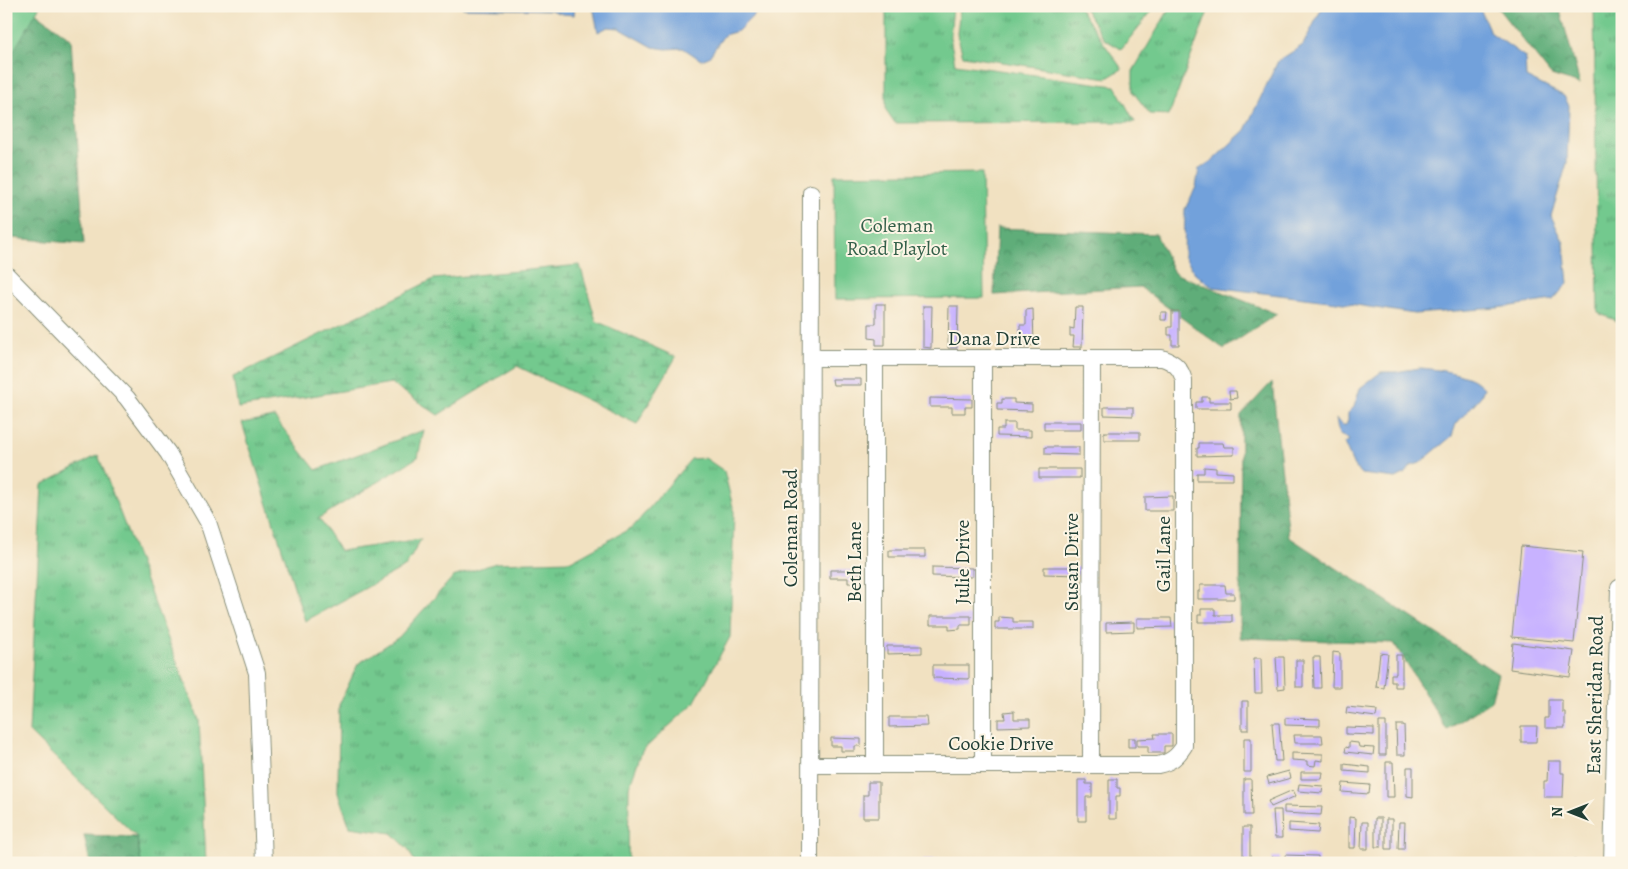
<svg xmlns="http://www.w3.org/2000/svg" width="1628" height="869" viewBox="0 0 1628 869" font-family="Alegreya,serif">
<style>
.grass{fill:url(#grass-tufts);stroke:#498361}
.forest{fill:url(#forest-crowns);stroke:#3e7556}
.wetland{fill:url(#wetland-marsh);stroke:#498361}
.park{fill:#73c98e;stroke:#498361}
.water{fill:#72a1db;stroke:#486f88}
.building{fill:#c8b2ff}
.lines{fill:none;stroke-linecap:round;stroke-linejoin:round}
.minor-casing{stroke:#888f7a;stroke-width:18}
.minor{stroke:#fff;stroke-width:16}
.labels{text-anchor:middle;dominant-baseline:central;stroke-width:4;stroke-linejoin:round;paint-order:stroke}
.park-label{font-size:20px;fill:#34604a;stroke:#fcf5e5}
.street-label{font-size:20px;fill:#1f3d34;stroke:#fcf5e5}
</style>
<defs>
<pattern id="grass-tufts" width="24" height="20" patternUnits="userSpaceOnUse" patternTransform="scale(1.25)"><rect width="24" height="20" fill="#73c98e"/><path d="M3 7l-1-3M5 7V3M7 7l1-3M15 17l-1-3M17 17v-4M19 17l1-3" fill="none" stroke="#5ea475"/></pattern>
<pattern id="forest-crowns" width="20" height="18" patternUnits="userSpaceOnUse" patternTransform="scale(1.25)"><rect width="20" height="18" fill="#5ead79"/><path d="M2 6a3 3 0 1 1 6 0M12 15a3 3 0 1 1 6 0" fill="none" stroke="#4d8e64"/></pattern>
<pattern id="wetland-marsh" width="20" height="14" patternUnits="userSpaceOnUse" patternTransform="scale(1.25)"><rect width="20" height="14" fill="#73c98e"/><path d="M1 5h8M5 5V1M11 12h8M15 12V8" fill="none" stroke="#5ea475"/></pattern>
</defs>
<rect width="100%" height="100%" fill="#fcf5e5"/>
<filter id="ink" filterUnits="userSpaceOnUse"><feTurbulence type="fractalNoise" baseFrequency=".02" numOctaves="2"/><feDisplacementMap in="SourceGraphic" scale="10" xChannelSelector="R" yChannelSelector="G"/><feConvolveMatrix kernelMatrix="1 2 1 2 8 2 1 2 1" color-interpolation-filters="sRGB"/></filter>
<filter id="wash" filterUnits="userSpaceOnUse"><feTurbulence type="fractalNoise" baseFrequency=".0096" numOctaves="4" result="noise"/><feDisplacementMap in="SourceGraphic" scale="20" xChannelSelector="R" yChannelSelector="G"/><feGaussianBlur stdDeviation="1.12" result="paint"/><feColorMatrix in="noise" values="0 0 0 0 0 0 0 0 0 0 0 0 0 0 0 0 0 1.4 0 .05"/><feComposite in="paint" operator="in"/></filter>
<g filter="url(#wash)">
<rect width="100%" height="100%" fill="#f1e1c1"/>
<path class="grass" d="M886,6H953L950,37L955,64L1115,86L1135,122L895,123L886,110Z
M960,6H1078L1122,69L1107,78L963,56L957,34Z
M1083,6H1156L1121,49L1104,39Z
M1171,6H1210L1169,115L1150,114L1133,92V71Z
M1594,6H1622V323L1598,313Z
M274,417L316,470L424,430L418,457L319,518L340,551L421,539L406,566L305,621L242,423Z
M98,455L199,720L206,863H141L137,837L29,732L42,485Z
M705,458L724,471L734,511L730,637L694,703L642,751L629,787L628,863H415L409,850L392,833L350,827L338,793L339,705L358,664L399,637L453,577L496,563L571,561L633,527L691,459Z"/>
<path class="forest" d="M11,6H27L71,39L84,244L12,238Z
M1496,6H1559L1580,84L1551,75Z
M997,228L1156,234L1174,273L1277,314L1224,349L1140,287L994,295Z
M1272,382L1289,537L1498,674L1491,701L1447,730L1394,643L1240,638L1241,415Z
M84,835L137,837L141,863H90Z"/>
<path class="wetland" d="M580,265L596,321L676,357L637,424L517,366L438,415L391,383L238,408L233,377L434,279Z"/>
<path class="park" d="M6,6H40L6,64Z
M982,173L984,298L835,299L834,175Z"/>
<path class="water" d="M462,6H575L574,15L562,14L551,10L463,8Z
M593,6H758L755,14L738,31L724,35L709,57L701,60L683,48L666,49L653,47L619,28L608,27L598,32Z
M1323,6H1479L1490,32L1525,57L1526,77L1564,96L1569,106L1567,163L1551,216L1564,243L1568,283L1553,300L1497,308L1414,314L1337,302L1213,287L1196,275L1184,256L1185,209L1196,187L1199,169L1213,160L1245,130L1278,61L1303,45Z
M1419,368C1437,369 1473,374 1484,388L1481,396L1456,424L1452,436L1420,463L1411,466L1406,473L1396,478L1361,474L1354,466L1344,443L1349,441L1347,438L1339,435L1336,419L1343,425H1346L1348,420V413L1354,407L1360,388L1381,372H1396Z"/>
<g id="blocks">
<path class="building" d="M876,304H885V345H876V339L869,338V324H876Z
M923,306H932L931,348L923,347Z
M949,306H958L957,348H948Z
M1075,307H1083L1082,347H1073L1074,336H1070V328L1074,329Z
M1033,309L1034,345L1026,346V337L1020,338V325H1026V310Z
M1172,311H1179V345H1172V335H1168V327H1172Z
M1161,312H1167L1166,320H1161Z
M832,379H861V385H833Z
M1229,391H1236L1237,398L1230,399Z
M1202,397H1209V402H1231V409H1196V402H1202Z
M930,398L972,399V407H965V413H952V407H930Z
M1002,399H1014V403L1032,404V411L997,410V403H1002Z
M1104,407H1133V416L1104,415Z
M1044,422H1081V430H1044Z
M1004,423H1015V430H1031V437L997,436V429H1004Z
M1104,432H1140V440H1104Z
M1199,443H1223L1224,447H1234V455L1197,456V448H1199Z
M1045,447H1079V455L1045,454Z
M1204,467L1216,468V472L1233,473V480H1197V473H1204Z
M1039,469H1080V478H1039Z
M1173,496V511H1145V497Z
M1521,546L1583,552L1574,643L1512,637Z
M889,550H925V557H889Z
M932,567L972,568V577L932,576Z
M1044,567H1080L1079,575L1044,574Z
M830,570H860V578H855V583H848V578H830Z
M1200,585H1225L1226,593H1234V599H1198V591H1200Z
M1201,609H1215V615H1232V622H1198V615H1201Z
M930,616H971V625H960V629L949,630V625H930Z
M999,617L1013,618V622H1033V629H995V622H999Z
M1137,618H1171L1172,627L1137,628Z
M1134,622V631L1106,632V623Z
M1513,643L1574,651L1570,677L1510,669Z
M887,646H922V653L887,654Z
M1333,652L1340,653V687H1332Z
M1380,653L1388,654L1384,688L1376,687Z
M1396,655H1402V687H1395V682H1391V674H1396Z
M1276,657H1284L1285,688L1278,689Z
M1313,657H1320L1321,688H1314Z
M1254,658H1261L1262,693H1255Z
M1296,660H1303V687H1296Z
M933,665H969V679L933,678Z
M1549,700H1562V712H1565V728H1545V718H1549Z
M1242,701H1248V730H1242Z
M1347,707L1377,710L1376,717L1346,713Z
M1014,711V719H1030V726L998,727V719H1005L1004,712Z
M889,717H927L928,726L889,727Z
M1285,718L1320,719V726L1285,725Z
M1379,722H1386V755H1379Z
M1272,723H1279L1282,761H1275Z
M1396,725H1404L1405,755H1397Z
M1521,726H1537L1536,742H1521Z
M1346,727L1374,728V735L1346,734Z
M1154,734H1172V746H1164V753H1148V746H1137V739L1155,738Z
M1294,735H1322L1323,743H1295Z
M831,738L861,739V746H855V751H841V746H831Z
M1128,738H1135V747H1128Z
M1244,738H1251V772H1244Z
M1349,742L1358,743L1359,747L1374,748L1373,755L1345,752L1346,747L1349,748Z
M1292,753L1323,754V761L1316,760L1315,766L1307,765V761L1292,760Z
M1548,761H1561V773H1564L1563,797H1544V781H1547Z
M1386,762H1393L1394,797H1386Z
M1344,764L1370,767V773L1344,771Z
M1407,767H1413V797L1407,796Z
M1289,771L1291,778L1269,784L1267,777Z
M1301,772H1323L1322,779H1301Z
M1109,779H1117V788H1120V796H1116V819H1109Z
M1244,779H1251L1252,815H1244Z
M1078,780H1086V784H1092V797H1086V821H1078Z
M868,782H879V818H863V795H868Z
M1343,783L1370,785L1369,794L1342,792Z
M1299,784L1323,786L1322,793L1298,791Z
M1293,790L1296,796L1271,807L1268,801Z
M1284,806L1322,807L1321,815L1284,813Z
M1273,810H1281L1282,838H1275Z
M1349,817L1356,818L1355,848H1349Z
M1375,818H1381V847H1375Z
M1386,819H1392V849H1386Z
M1362,822H1368V849H1361Z
M1399,822H1405L1404,849H1398Z
M1289,823L1319,825L1318,833L1289,831Z
M1243,827H1250V862H1243Z
M1285,855L1318,856V863L1285,862Z
M1272,857H1280V863H1272Z
M923,859H983V863H923Z
M1553,860H1576V863H1553Z"/>
</g>
</g>
<g filter="url(#ink)">
<use href="#blocks" fill-opacity="0" stroke="#888f7a" stroke-width="1"/>
<g class="lines">
<defs>
<path id="minor" d="M6,274L127,398L168,453L208,522L257,673L264,863
M811,358H1162C1174,362 1181,368 1184,381V746C1177,757 1171,762 1158,765H811
M875,764V359
M983,765V359
M1091,765L1092,359
M810,863L811,193
M1612,863L1619,588"/>
</defs>
<use href="#minor" class="minor-casing"/>
<use href="#minor" class="minor"/>
</g>
</g>
<g class="labels">
<g class="park-label">
<text x="897" y="225">Coleman<tspan x="897" dy="23">Road Playlot</tspan></text>
</g>
<g class="street-label">
<text x="994" y="338">Dana Drive</text>
<text transform="translate(790 528) rotate(-90)">Coleman Road</text>
<text transform="translate(1163 554) rotate(-90)">Gail Lane</text>
<text transform="translate(854 562) rotate(-90)">Beth Lane</text>
<text transform="translate(962 562) rotate(-90)">Julie Drive</text>
<text transform="translate(1071 562) rotate(-90)">Susan Drive</text>
<text transform="translate(1595 695) rotate(-89)">East Sheridan Road</text>
<text x="1001" y="743">Cookie Drive</text>
</g>
</g>
<rect width="1628" height="869" fill="none" stroke="#fcf5e5" stroke-width="25"/>
<g transform="translate(1570 812) rotate(270)" stroke="#fcf5e5" stroke-width="4" paint-order="stroke">
<path d="M0-4L9 19L0 12L-9 19Z" fill="#1f3d34"/>
<text y="-8" font-size="14" font-weight="bold" text-anchor="middle" fill="#1f3d34">N</text>
</g>
</svg>
